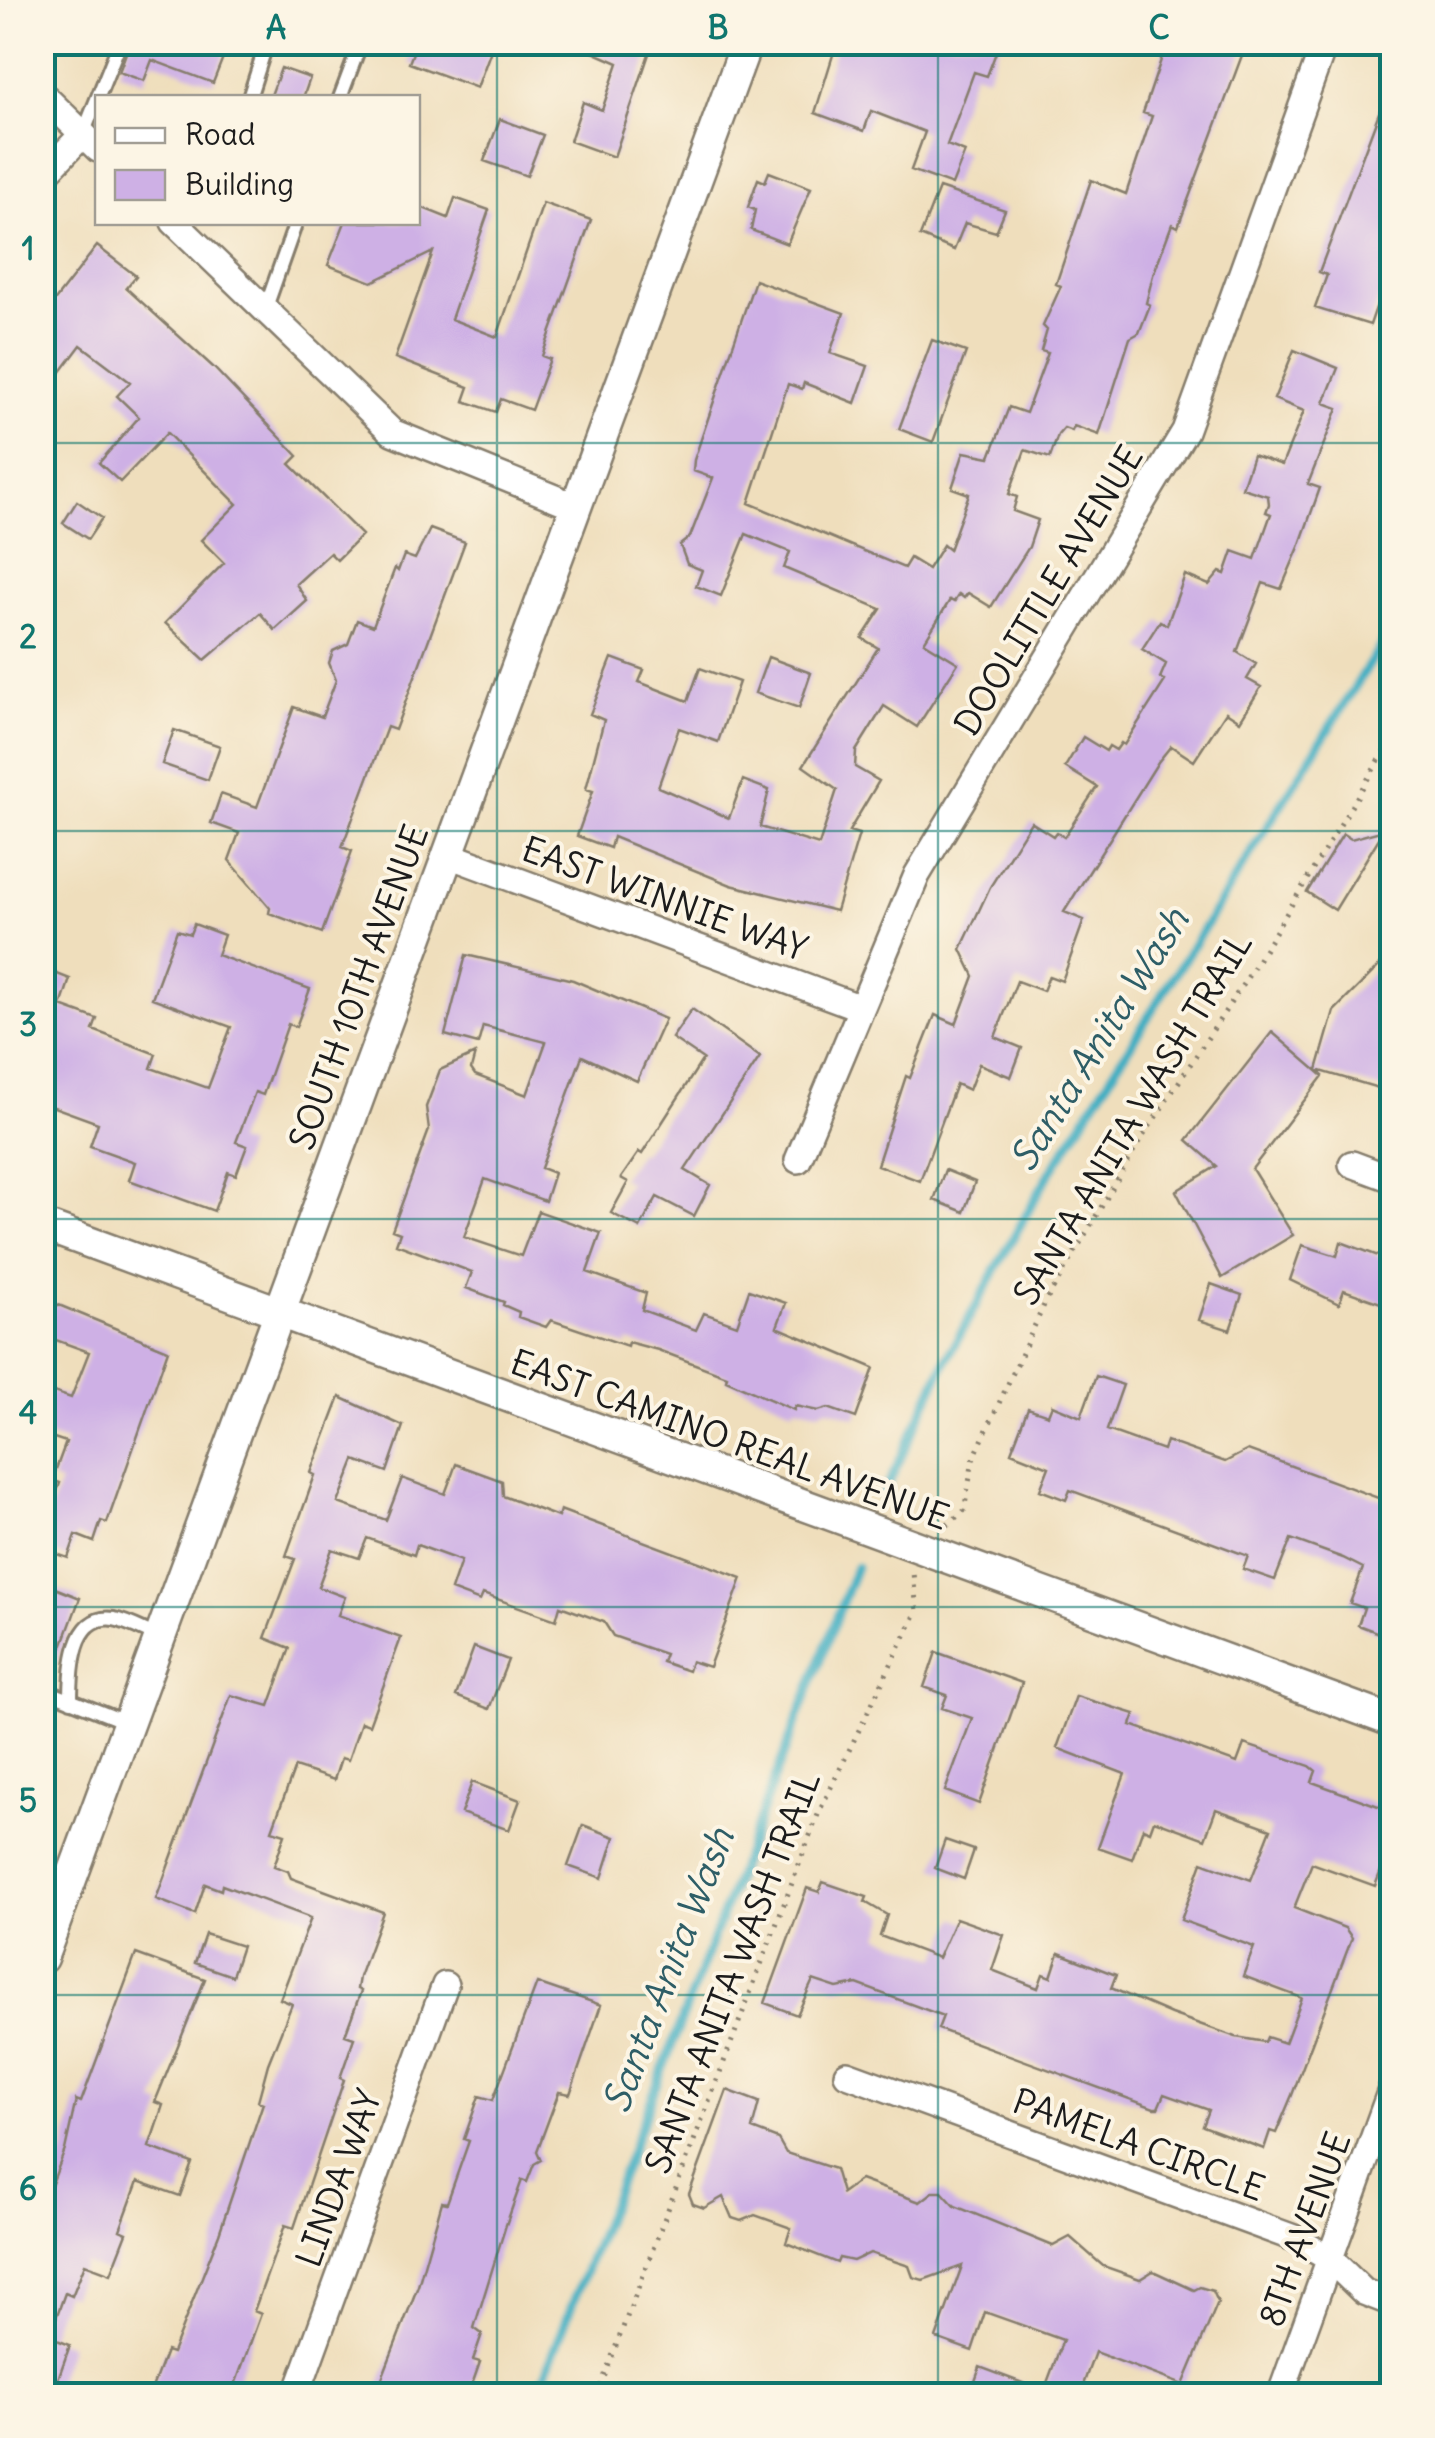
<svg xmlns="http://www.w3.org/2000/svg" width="1435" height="2438" viewBox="0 0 1435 2438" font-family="Delius,sans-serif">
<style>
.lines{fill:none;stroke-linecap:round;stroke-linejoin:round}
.stream{stroke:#43afc2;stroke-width:9}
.building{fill:#ceb0e5}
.service-casing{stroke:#867d6c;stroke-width:18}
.minor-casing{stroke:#867d6c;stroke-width:30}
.tertiary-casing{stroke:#867d6c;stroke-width:35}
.path{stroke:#867d6c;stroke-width:5;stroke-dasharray:2.5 8;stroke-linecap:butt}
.service{stroke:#fff;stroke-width:12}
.minor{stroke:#fff;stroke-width:25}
.tertiary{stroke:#fff;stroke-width:30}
.grid{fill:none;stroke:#0f766e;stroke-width:2.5;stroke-opacity:0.55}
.labels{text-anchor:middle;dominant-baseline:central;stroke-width:8;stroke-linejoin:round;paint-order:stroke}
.street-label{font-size:35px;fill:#1c1c1c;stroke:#fcf5e5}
.water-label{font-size:38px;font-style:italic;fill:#2e5e67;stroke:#fcf5e5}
.neatline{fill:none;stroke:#0f766e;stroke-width:4}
.grid-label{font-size:32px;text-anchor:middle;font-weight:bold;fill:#0f766e}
</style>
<rect width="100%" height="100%" fill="#fcf5e5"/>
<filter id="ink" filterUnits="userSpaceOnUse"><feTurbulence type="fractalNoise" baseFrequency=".01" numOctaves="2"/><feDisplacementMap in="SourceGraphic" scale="20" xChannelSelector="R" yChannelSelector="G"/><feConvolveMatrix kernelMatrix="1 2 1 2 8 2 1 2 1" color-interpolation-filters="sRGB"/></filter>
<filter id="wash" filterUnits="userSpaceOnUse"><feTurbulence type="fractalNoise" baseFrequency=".0048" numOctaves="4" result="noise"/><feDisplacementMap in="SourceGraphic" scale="40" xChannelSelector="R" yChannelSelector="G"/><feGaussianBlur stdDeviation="2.25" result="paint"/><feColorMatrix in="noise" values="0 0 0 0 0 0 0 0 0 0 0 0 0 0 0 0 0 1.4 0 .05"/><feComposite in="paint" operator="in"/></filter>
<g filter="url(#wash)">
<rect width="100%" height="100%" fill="#efdebc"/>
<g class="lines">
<path class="stream" d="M883,1496L947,1358L1042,1186L1392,628
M537,2396L856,1567"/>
</g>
<g id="blocks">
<path class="building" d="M130,42H229L213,83L152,60L144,81L119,72Z
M417,42H494L477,88L409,63Z
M570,42H653L614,157L570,141L583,102L602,110L618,63Z
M837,42H1000L987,76L974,72L947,145L965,152L952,185L911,170L925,132L871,111L864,131L815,113Z
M1167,42H1238L1236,47L1244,50L1178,227L1172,224L1153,275L1146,303L1150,305L1139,333L1130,338L1099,435L1074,426L1072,431L1064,428L1058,435L1050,458L1025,450L1009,494L1017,497L1013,511L1038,520L1029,547L991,607L968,593L964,598L959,594L954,602L950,600L924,642L958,663L917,727L884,706L856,751L855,767L879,781L849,831L859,834L836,911L731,885L613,837L610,848L577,836L593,791L586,789L604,720L590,714L612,658L644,670L639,682L688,701L700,668L739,682L718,742L679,728L658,787L729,818L743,780L769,790L760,827L819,845L837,790L803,766L878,648L862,638L881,609L784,568L790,552L746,534L721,596L696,586L702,570L687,564L680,545L690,537L713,478L693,471L694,460L755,280L844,313L830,353L868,366L855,403L804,383L802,389L788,384L749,503L904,568L910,558L928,569L943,545L949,550L969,494L952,488L964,452L990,457L1009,407L1026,413L1048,353L1041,351L1047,330L1043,326L1061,286L1056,284L1091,180L1126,194L1152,116L1143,113Z
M281,68L310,78L303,98H270Z
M1389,86L1392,290L1383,287L1370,325L1315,308L1327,275L1319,272Z
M500,119L543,135L527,176L484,161Z
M769,172L811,188L787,244L751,230L755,210L748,207L758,179L765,182Z
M939,188L1005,210L996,232L965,223L954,250L920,236Z
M455,198L489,210L451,319L497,337L543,203L591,220L542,356L550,359L531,410L501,399L496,412L464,401L469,387L395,358L433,252L372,282L328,265L345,222H418V206L448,218Z
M97,246L136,276L126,288L213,367L298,456L290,464L362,535L337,560L330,553L296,584L307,601L275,630L260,613L205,660L165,623L224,563L201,540L237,504L167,433L120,482L99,463L139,417L117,396L130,382L81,345L42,397V317Z
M932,340L966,352L933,442L899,429Z
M1294,350L1338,368L1324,403L1338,408L1308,484L1320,488L1299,547L1281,589L1263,583L1237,652L1256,664L1247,679L1261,687L1240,721L1226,712L1194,761L1171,746L1158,762L1064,912L1084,920L1062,981L1049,976L1043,991L1017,981L995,1037L1022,1048L1011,1077L979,1064L969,1090L956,1084L920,1181L877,1165L906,1076L910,1078L935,1015L956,1024L974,976L961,949L990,887L1031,822L1053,836L1056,832L1064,837L1097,787L1065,767L1083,737L1106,751L1109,746L1116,750L1121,743L1124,745L1165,681L1160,678L1166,664L1142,649L1160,621L1167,625L1185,575L1209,585L1220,572L1225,574L1233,551L1255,559L1271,514L1266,512L1269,504L1268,496L1242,488L1253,455L1282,465L1304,411L1274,399Z
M77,501L102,518L88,539L63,523Z
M430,529L465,542L395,730L387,727L342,847L352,851L322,933L269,913L270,908L229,860L239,833L211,823L221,794L257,807L294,707L322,717L336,680L329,663L333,651L348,644L357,620L373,626L395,568L398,571L404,555L415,559Z
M768,657L811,673L799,708L755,693Z
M174,730L220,746L208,780L162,764Z
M1384,830L1335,910L1307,892L1343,834L1351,839Z
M194,924L224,935L217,955L310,989L296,1027L288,1024L263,1095L255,1092L236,1142L247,1146L236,1175L228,1172L214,1211L129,1180L135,1162L90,1146L98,1123L51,1106L42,1091V968L70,979L61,1006L97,1019L93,1030L156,1054L151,1068L208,1088L231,1027L152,998L177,930L190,934Z
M1392,953V1092L1317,1070L1334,1011Z
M466,955L573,980L665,1019L637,1081L582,1056L541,1168L554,1173L545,1201L485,1179L464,1237L521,1256L538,1211L601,1233L587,1272L646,1293L642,1310L696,1330L704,1313L737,1325L749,1290L786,1303L777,1327L874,1368L856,1418L828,1408L818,1411L795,1406L794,1410L726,1380L727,1376L658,1350L628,1342L627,1346L551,1320L546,1327L518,1317L519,1312L503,1305L504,1302L466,1288L472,1272L396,1244L400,1233L392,1230L429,1130L426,1107L440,1070L475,1054L471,1069L475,1075L527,1095L546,1042L483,1026L478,1044L445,1035Z
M692,1009L760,1057L685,1170L710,1185L694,1216L657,1197L640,1228L611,1213L628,1182L621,1178L639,1152L642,1154L703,1059L672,1038Z
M1272,1032L1323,1076L1252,1169L1293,1235L1222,1278L1176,1191L1217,1166L1187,1140Z
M945,1170L975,1182L964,1212L934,1200Z
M1341,1242L1392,1261V1307L1344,1290L1339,1304L1290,1280L1302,1245L1337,1256Z
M1211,1284L1242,1295L1230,1330L1199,1320Z
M49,1301L168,1350L107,1523L101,1521L94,1542L76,1535L68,1558L42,1549V1533L60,1483L52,1480L66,1442L42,1434V1388L71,1398L89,1352L42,1335Z
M1096,1376L1123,1385L1107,1430L1163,1450L1166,1441L1225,1462L1248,1450L1392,1503V1638L1358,1625L1364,1608L1350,1603L1363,1568L1343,1558L1291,1539L1275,1580L1243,1569L1248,1556L1070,1490L1066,1500L1040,1490L1049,1467L1011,1452L1028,1408L1048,1415L1052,1405L1081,1417Z
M340,1397L403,1426L387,1472L355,1460L338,1503L386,1520L402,1478L445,1494L456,1464L502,1481L503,1496L558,1517L560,1510L742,1578L709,1667L691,1661L688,1671L662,1662L665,1654L613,1636L604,1622L560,1606L556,1620L483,1594L480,1601L451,1590L461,1561L417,1545L414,1555L367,1538L359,1558L332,1549L318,1587L345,1597L338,1615L401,1638L369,1725L361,1722L348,1760L341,1758L334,1780L295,1767L272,1830L285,1834L274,1866L288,1871L291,1878L383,1912L359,1977L357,1989L361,1991L345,2035L354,2038L340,2078L344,2080L294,2228L285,2225L254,2311L261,2314L231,2396H149L166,2351L172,2353L219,2234L263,2103L258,2101L268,2064L292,2004L280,1999L311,1918L222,1885L221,1890L205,1884L195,1914L156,1899L231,1695L269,1706L290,1648L265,1638L295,1559L286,1556L315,1475L311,1473Z
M50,1586L80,1598L49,1681L42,1679V1605Z
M474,1647L508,1660L489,1709L456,1696Z
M936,1652L1022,1683L979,1804L945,1791L972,1718L942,1708L947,1695L924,1687Z
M1076,1696L1135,1714L1131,1725L1237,1763L1244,1744L1310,1766L1316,1771L1312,1782L1392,1811V1842L1375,1886L1312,1863L1294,1908L1345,1928L1352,1938L1292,2095L1276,2133L1270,2131L1264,2149L1203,2126L1209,2110L1164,2094L1158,2108H1154L938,2029L943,2016L857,1984L837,1988L813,1980L797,2015L765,2003L807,1888L819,1892L823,1882L867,1897L865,1902L887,1915L880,1936L938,1958L956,1918L1004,1935L992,1970L1038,1988L1043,1974L1051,1977L1059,1953L1116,1975L1111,1988L1171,2014L1236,2037L1265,2042L1267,2037L1285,2043L1302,1998L1243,1976L1254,1947L1181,1920L1202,1862L1251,1880L1271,1829L1216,1809L1205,1839L1154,1820L1150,1831L1143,1828L1132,1859L1098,1847L1125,1774L1057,1748Z
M472,1782L520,1800L509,1830L461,1813Z
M583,1825L615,1837L602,1878L568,1866Z
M945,1840L974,1850L964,1879L935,1868Z
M205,1934L242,1946L232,1976L195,1963Z
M136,1954L205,1979L155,2102L163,2105L149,2147L192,2163L180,2196L138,2181L120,2230L127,2233L111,2274L85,2264L72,2296L65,2293L49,2337L70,2345L52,2396H42V2192L48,2194L65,2150L76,2100L81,2102Z
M537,1983L601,2005L570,2094L559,2092L537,2151L541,2160L534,2164L527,2182L522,2180L506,2225L474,2328L482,2334L473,2360L480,2362L468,2396H375L418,2286L442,2202L447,2203L469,2141L464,2139L479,2096L493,2100Z
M727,2090L759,2102L752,2129L778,2139L786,2153L835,2169L842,2193L860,2180L920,2202L933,2192H942L955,2206L1053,2246L1070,2237L1103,2266L1140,2279L1153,2271L1194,2290L1200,2287L1213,2291L1218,2302L1183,2385L1095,2352L1079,2396H970L980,2367L1044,2391L1063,2340L985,2312L972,2351L936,2338L962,2266L923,2280L913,2277L909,2266L870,2253L853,2261L839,2258L837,2263L786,2243L791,2228L755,2215L741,2221L732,2218L723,2197L704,2208L693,2204L689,2194Z"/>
</g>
</g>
<g filter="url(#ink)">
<use href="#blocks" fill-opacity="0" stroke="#867d6c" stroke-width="2.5"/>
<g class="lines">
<defs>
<path id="service" d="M249,98L267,42
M340,98L358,50
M83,134L120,42
M265,310L296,222
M42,1689L128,1723
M71,1701C71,1672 72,1613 114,1619C129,1622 146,1632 160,1637"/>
<path id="minor" d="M42,94L98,149
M42,177L83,134
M174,222L392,432L577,507
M446,854L861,1008
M798,1160L917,875L1185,431L1325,42
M1352,1164L1392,1179
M847,2074L1294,2238L1330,2259L1364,2292L1392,2303
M296,2396L445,1985
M1280,2396L1392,2087"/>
<path id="tertiary" d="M42,1225L1392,1721
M42,1958L747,42"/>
</defs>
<use href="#service" class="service-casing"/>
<use href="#minor" class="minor-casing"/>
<use href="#tertiary" class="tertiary-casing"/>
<path class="path" d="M947,1525L964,1511L973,1460L1045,1303L1140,1141L1251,972L1392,739
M597,2396L819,1812L917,1611L913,1573"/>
<use href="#service" class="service"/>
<use href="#minor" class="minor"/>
<use href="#tertiary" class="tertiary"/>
</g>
</g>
<path class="grid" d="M497,42V2396M938,42V2396M42,443H1392M42,831H1392M42,1219H1392M42,1607H1392M42,1995H1392"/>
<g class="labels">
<g class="street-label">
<text transform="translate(1048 590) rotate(-59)">DOOLITTLE AVENUE</text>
<text transform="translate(665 898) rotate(20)">EAST WINNIE WAY</text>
<text transform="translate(358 987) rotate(-70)">SOUTH 10TH AVENUE</text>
<text transform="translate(1132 1118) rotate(-59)">SANTA ANITA WASH TRAIL</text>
<text transform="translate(730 1439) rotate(20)">EAST CAMINO REAL AVENUE</text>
<text transform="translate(732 1972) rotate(-69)">SANTA ANITA WASH TRAIL</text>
<text transform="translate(1139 2144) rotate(20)">PAMELA CIRCLE</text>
<text transform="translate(338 2178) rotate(-70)">LINDA WAY</text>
<text transform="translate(1304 2229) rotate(-70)">8TH AVENUE</text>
</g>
<g class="water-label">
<text transform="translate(1099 1039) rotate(-58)">Santa Anita Wash</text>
<text transform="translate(668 1970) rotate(-69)">Santa Anita Wash</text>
</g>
</g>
<rect width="1435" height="2438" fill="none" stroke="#fcf5e5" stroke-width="110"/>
<rect x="95" y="95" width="325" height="130" fill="#fcf5e5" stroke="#a29e95" stroke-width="2.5"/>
<rect x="115" y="128" width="50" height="15" fill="#ffffff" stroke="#a29e95" stroke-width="2.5"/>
<text x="185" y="145" font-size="30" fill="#1c1c1c">Road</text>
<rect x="115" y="170" width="50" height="30" fill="#ceb0e5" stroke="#a29e95" stroke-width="2.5"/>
<text x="185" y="195" font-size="30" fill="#1c1c1c">Building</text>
<rect x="55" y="55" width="1325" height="2328" class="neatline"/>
<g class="grid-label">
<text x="276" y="39">A</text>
<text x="718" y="39">B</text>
<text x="1159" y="39">C</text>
<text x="28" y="260">1</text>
<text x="28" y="648">2</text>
<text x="28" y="1036">3</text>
<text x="28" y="1424">4</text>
<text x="28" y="1812">5</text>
<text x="28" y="2200">6</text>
</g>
</svg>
